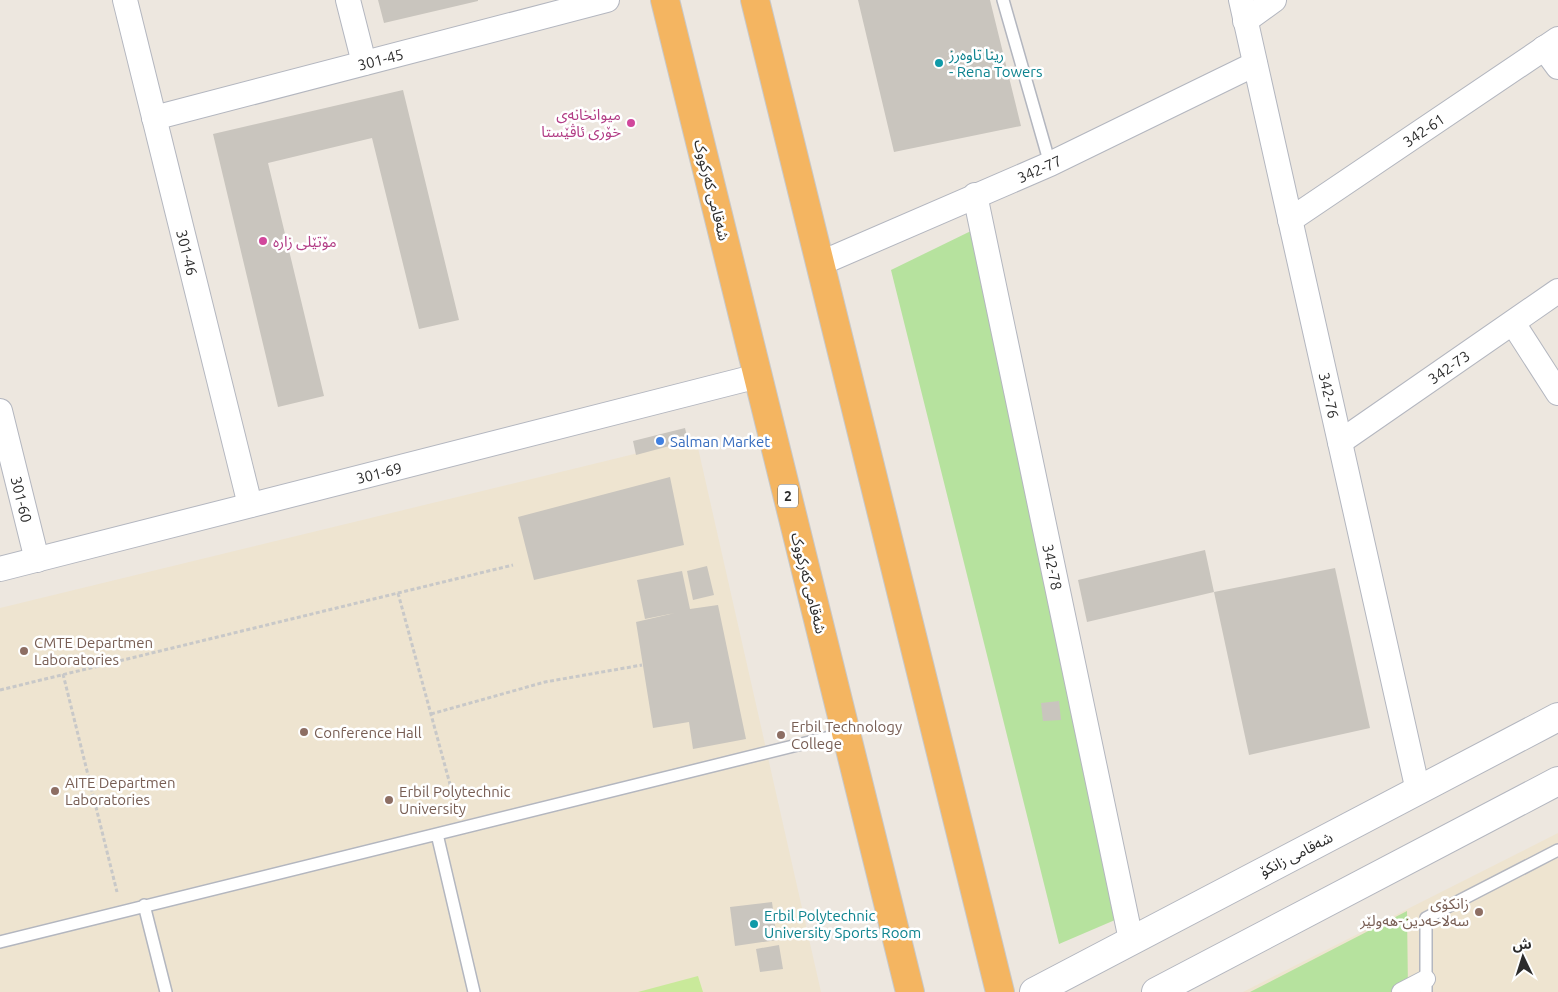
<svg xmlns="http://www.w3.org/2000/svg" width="1558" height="992" viewBox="0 0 1558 992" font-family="Ubuntu,'Noto Sans Arabic',sans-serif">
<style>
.education{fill:#eee4d0}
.green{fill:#b6e29e}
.pitch{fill:#c9e99a}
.building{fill:#c9c5be}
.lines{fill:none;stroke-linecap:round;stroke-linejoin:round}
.service-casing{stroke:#b3b6bf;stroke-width:14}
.pedestrian-casing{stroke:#b3b6bf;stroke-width:20}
.minor-casing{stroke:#b3b6bf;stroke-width:26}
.secondary-casing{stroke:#b3b6bf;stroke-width:30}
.trunk-casing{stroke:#c8c8c8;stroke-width:30}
.path{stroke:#c8c8c8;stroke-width:3;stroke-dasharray:4 2.5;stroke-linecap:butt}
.service{stroke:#fff;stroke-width:11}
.pedestrian{stroke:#fff;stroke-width:18}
.minor{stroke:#fff;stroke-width:24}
.secondary{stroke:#fff;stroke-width:28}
.trunk{stroke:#f4b561;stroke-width:28}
.culture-dot{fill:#0f9aa8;stroke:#fff;stroke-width:2}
.hotel-dot{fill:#d1479c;stroke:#fff;stroke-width:2}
.shop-dot{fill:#3f7fe0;stroke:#fff;stroke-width:2}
.education-dot{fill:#8d6e63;stroke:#fff;stroke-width:2}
.labels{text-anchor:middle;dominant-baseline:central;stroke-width:5;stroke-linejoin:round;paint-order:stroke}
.shield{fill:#fff;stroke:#6b6b6b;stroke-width:1}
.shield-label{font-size:14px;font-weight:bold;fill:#2c2c2c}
.culture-label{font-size:15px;fill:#0d838f;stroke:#fff;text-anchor:start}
.street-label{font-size:15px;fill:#2c2c2c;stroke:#fff}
.hotel-label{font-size:15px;fill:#b23c85;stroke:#fff;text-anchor:end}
.shop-label{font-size:15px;fill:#366cbe;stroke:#fff;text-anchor:start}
.education-label{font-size:15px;fill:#785e54;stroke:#fff;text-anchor:start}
</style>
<rect width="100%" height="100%" fill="#ede7df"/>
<path class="education" d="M696,439L821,992H0V608Z
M1558,833V992H1243Z"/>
<path class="green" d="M975,229L1122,917L1059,944L891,270Z
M1407,911L1408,992H1250Z"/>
<path class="pitch" d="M698,976L703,992H638Z"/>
<path class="building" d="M378,0H478V1L384,23Z
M858,0H990L1021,126L894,152Z
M403,90L459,320L419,329L372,138L268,163L324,396L278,407L213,134Z
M685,428L688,441L636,455L633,441Z
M670,477L684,545L534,580L518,517Z
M1205,550L1214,592L1335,568L1370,728L1249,755L1214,592L1087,622L1078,580Z
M707,566L714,595L693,600L687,571Z
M682,571L690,609L718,605L746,739L693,749L689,722L653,728L636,622L675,613L645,619L637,580Z
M1059,701L1061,720L1043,721L1041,703Z
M772,902L777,940L735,946L730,907Z
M779,945L783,969L760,972L756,949Z"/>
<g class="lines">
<defs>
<path id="service" d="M1003,0L1050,164
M437,834L474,992
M144,905L166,992
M0,942L846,733
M1426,992V918L1558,850"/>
<path id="pedestrian" d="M1401,992L1426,979"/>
<g id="minor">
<path id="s1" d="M125,0L250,505"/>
<path d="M348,0L364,63"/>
<path id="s2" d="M1241,0L1418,791"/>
<path d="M1245,21L1274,0"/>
<path d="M1544,48L1558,67"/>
<path id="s3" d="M154,118L607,0"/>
<path id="s4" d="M975,195L1131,940"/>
<path id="s5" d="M1290,220L1558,39"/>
<path id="s6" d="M819,264L1050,164L1255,64"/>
<path d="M1513,323L1558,393"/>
<path id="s7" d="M0,411L37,560"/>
<path id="s8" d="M1340,442L1558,291"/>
<path id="s9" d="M0,569L758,376"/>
</g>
<path id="secondary" d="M1034,992L1558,717
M1156,992L1558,781"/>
<path id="trunk" d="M665,0L910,992
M755,0L1000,992"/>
</defs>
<use href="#service" class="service-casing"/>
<use href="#pedestrian" class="pedestrian-casing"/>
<use href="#minor" class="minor-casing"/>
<use href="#secondary" class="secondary-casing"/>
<use href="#trunk" class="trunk-casing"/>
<path class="path" d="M398,593L457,810
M63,674L117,892
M0,690L513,565
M431,714L545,682L642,665"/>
<use href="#service" class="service"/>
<use href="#pedestrian" class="pedestrian"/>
<use href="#minor" class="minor"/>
<use href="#secondary" class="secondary"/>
<use href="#trunk" class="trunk"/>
</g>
<g class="culture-dot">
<circle cx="939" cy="63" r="5"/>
<circle cx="754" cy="924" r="5"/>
</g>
<g class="hotel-dot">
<circle cx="631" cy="123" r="5"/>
<circle cx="263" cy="241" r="5"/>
</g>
<circle class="shop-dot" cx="660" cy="441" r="5"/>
<g class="education-dot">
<circle cx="24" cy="651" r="5"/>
<circle cx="304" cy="732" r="5"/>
<circle cx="781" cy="735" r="5"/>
<circle cx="55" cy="791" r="5"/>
<circle cx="389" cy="800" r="5"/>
<circle cx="1479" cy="912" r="5"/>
</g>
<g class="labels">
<rect class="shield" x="778" y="484.5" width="20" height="23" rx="4"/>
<g class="shield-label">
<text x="788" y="496">2</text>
</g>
<g class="culture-label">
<text x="949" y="54">رينا تاوەرز<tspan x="949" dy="17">- Rena Towers</tspan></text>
<text x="764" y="915">Erbil Polytechnic<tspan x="764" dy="17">University Sports Room</tspan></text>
</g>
<g class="street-label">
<text stroke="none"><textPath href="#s3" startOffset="234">301-45</textPath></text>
<text stroke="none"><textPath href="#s5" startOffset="161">342-61</textPath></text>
<text stroke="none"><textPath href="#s6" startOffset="240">342-77</textPath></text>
<text transform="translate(712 190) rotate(76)">شەقامی کەرکووک</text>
<text stroke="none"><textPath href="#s1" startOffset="260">301-46</textPath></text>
<text stroke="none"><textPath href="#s8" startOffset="132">342-73</textPath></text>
<text stroke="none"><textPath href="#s2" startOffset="405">342-76</textPath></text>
<text stroke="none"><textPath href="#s9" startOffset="391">301-69</textPath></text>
<text stroke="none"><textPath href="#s7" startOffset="91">301-60</textPath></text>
<text stroke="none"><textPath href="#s4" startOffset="380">342-78</textPath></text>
<text transform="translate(809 583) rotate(76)">شەقامی کەرکووک</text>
<text transform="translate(1296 854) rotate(-27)">شەقامی زانکۆ</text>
</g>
<g class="hotel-label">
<text x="621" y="114">میوانخانەی<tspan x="621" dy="17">خۆری ئاڤێستا</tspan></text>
<text x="273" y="241" text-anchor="start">مۆتێلی زارە</text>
</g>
<g class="shop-label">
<text x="670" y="441">Salman Market</text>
</g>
<g class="education-label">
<text x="34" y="642">CMTE Departmen<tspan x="34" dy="17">Laboratories</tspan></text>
<text x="791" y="726">Erbil Technology<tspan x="791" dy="17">College</tspan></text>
<text x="314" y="732">Conference Hall</text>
<text x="65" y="782">AITE Departmen<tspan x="65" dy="17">Laboratories</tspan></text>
<text x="399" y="791">Erbil Polytechnic<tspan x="399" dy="17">University</tspan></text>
<text x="1469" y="903" text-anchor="end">زانکۆی<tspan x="1469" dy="17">سەلاحەدین-هەولێر</tspan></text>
</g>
</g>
<g transform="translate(1523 957) rotate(356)" stroke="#ffffff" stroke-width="4" paint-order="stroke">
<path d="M0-4L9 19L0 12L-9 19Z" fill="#2c2c2c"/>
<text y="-8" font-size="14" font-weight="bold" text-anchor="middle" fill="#2c2c2c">ش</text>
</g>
</svg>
